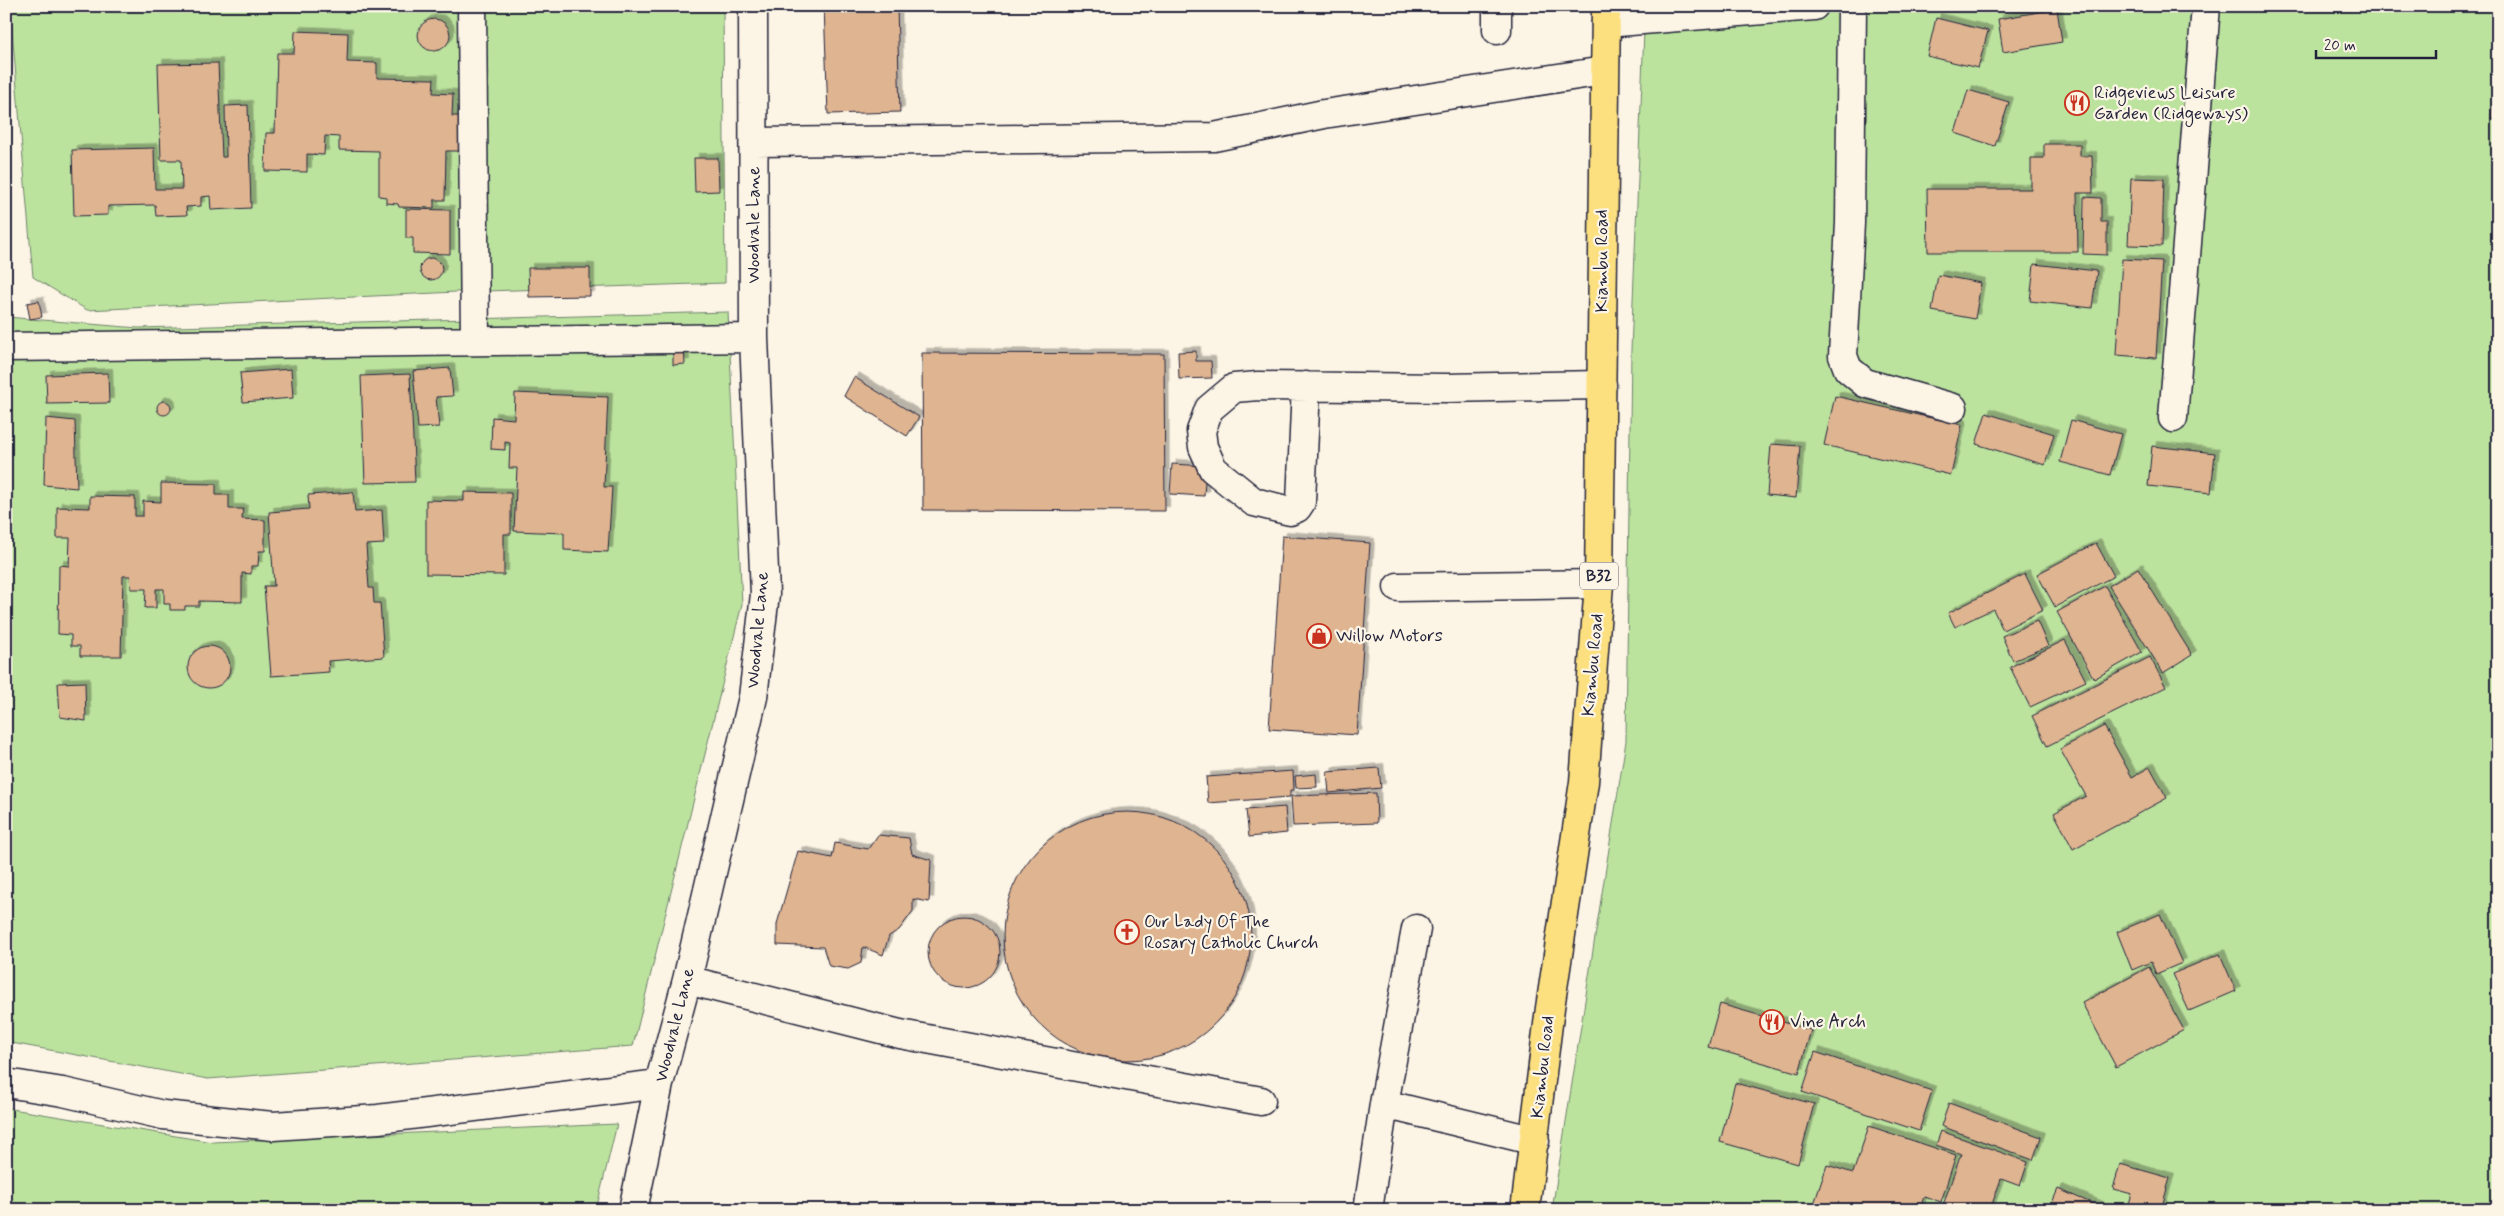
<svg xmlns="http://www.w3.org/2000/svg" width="2504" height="1216" viewBox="0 0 2504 1216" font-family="Mynerve,sans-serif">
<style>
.green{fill:#bce39e;stroke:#6f826c}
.building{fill:#dfb490;stroke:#22223b;filter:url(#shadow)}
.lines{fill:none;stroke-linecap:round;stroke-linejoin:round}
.minor-casing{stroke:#22223b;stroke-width:31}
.highway-casing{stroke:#22223b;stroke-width:31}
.minor{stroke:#fcf5e5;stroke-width:28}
.highway{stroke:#fce080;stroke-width:28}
.labels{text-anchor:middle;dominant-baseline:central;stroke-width:4.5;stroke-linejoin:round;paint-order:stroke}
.shield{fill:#fcf5e5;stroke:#63616e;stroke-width:1}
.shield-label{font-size:16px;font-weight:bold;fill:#22223b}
.poi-label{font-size:18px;fill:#22223b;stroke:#fcf5e5;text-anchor:start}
.street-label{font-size:18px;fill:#22223b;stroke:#fcf5e5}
</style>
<defs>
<filter id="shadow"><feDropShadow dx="4.5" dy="-4.5" stdDeviation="0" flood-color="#0004"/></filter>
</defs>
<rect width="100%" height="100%" fill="#fcf5e5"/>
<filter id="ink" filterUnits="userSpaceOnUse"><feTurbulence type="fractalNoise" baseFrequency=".02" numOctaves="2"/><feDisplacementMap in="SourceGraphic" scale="10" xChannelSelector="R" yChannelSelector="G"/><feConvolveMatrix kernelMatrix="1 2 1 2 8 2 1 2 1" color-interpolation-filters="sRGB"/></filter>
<g filter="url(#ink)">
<path class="green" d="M10,6H723L725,283L456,292L87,310L33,277Z
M1645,6H2498V1210H1552L1626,741L1631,350Z
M728,312L742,604L633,1046L208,1079L6,1042V317L138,328Z
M6,1108L212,1142L617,1124L596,1210H6Z"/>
<path class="building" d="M824,6H897L900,112L828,114Z
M2057,9L2062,42L2003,52L1998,19Z
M1936,18L1988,31L1978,68L1927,56Z
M418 35a16 16 0 1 1 32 0a16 16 0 1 1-32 0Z
M295,31L348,33L347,62L377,63V78L434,79L433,93L453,94L452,116H465V151H446L445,200H434V208L399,207L398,204L386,203V197L379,196V151L339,150V137L325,136L324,155L307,154V172L265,171L266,133H275L277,53H294Z
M2498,50V119H2491Z
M218,63L222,157H226L225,106L248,105L251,208L211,210L210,196L201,197V206L186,207L187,215L156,216L155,205L108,206V215L74,216L72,150L154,148L155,189H182L181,160H161L158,64Z
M1968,90L2009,102L1995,146L1955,133Z
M2044,144H2080V156H2092L2093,193H2077L2078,252H1928L1927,189H2031V158H2044Z
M2495,146H2498V213H2492Z
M694,158H718L719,191L695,192Z
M2131,178L2164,179L2162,246L2128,245Z
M2084,197L2101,198V222H2107V255L2083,254Z
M406,209L450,210V254L413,253V238H406Z
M420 269a11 11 0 1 1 22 0a11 11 0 1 1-22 0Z
M2122,259L2162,261L2156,358L2116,355Z
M2034,264L2097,271L2092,308L2030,301Z
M528,268H590V296L529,297Z
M1938,275L1981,283L1975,319L1932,311Z
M39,301L42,317L30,319L27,303Z
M673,346H684L685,364L673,365Z
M1196,351V361H1211L1212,378L1179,379L1178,352Z
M922,353L1164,354L1165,511L923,510Z
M450,368L453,396L436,397L439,427L418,428L413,371Z
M291,369L293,398L243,402L240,373Z
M108,373L109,403L47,404L46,375Z
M410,374L415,482L365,483L361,376Z
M854,377L919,417L907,436L844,396Z
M515,393L608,397L604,487H612L608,552L564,550V533L514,531L517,468H509L510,443L505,442V450L491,449L492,417L514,419Z
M1835,396L1962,425L1951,475L1824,445Z
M157 408a7 7 0 1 1 14 0a7 7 0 1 1-14 0Z
M1986,413L2054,434L2045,465L1976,444Z
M46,418L75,421L77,488L44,485Z
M2071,420L2121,434L2110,475L2060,462Z
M1771,444L1800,446L1796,498L1767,495Z
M2152,446L2215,453L2211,493L2148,486Z
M1172,464L1206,466L1204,496L1170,494Z
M161,483L216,484V495H229V509H243L242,519L265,520V551H259L258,566H251V574L242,573V602L199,601V606H185V610H170V604H164V589H156V608H145L146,589H131L130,576H123L121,656H80V646H71V635L58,634L59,565L69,566L70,538H57V507L90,508V496L135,497V516H143V501L161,502Z
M353,492L355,512L382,510L384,544L366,545L369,588H373L374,603H380L384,657L328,661L329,672L271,676L264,586H274L269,512L309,509L308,495Z
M464,492L511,493V534H504V575L426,574V500L464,501Z
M1282,536L1370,543L1357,735L1269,729Z
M2096,543L2114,576L2055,607L2037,574Z
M2138,568L2192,655L2163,673L2109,586Z
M2025,574L2043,610L2003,630L1993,609L1955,627L1948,613Z
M2105,586L2142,652L2094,679L2057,612Z
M2037,621L2048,646L2013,661L2002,636Z
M2065,640L2086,681L2030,707L2010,667Z
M188 667a21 21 0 1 1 42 0a21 21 0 1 1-42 0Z
M2150,657L2166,687L2047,746L2032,716Z
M85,682L86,721L60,717L58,683Z
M2104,726L2132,777L2150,767L2167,798L2073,849L2054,813L2086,796L2060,749Z
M1379,768L1381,788L1329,793L1327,772Z
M1293,771L1294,790H1290V797L1208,803L1206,777Z
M1316,774L1317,787L1296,788L1295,776Z
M1376,793L1377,823L1293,826L1291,796Z
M1285,807L1287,833L1249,837L1246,810Z
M1003 936a124 124 0 1 1 248 0a124 124 0 1 1-248 0Z
M878,835L909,838L912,854L931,860L929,902L913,899V911L899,930L889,936L883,955L863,947L861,963L848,969L829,966L823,947L777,945V924L798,851L832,858L835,843L868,849Z
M2160,914L2182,963L2156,974L2151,962L2132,970L2117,932Z
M928 952a36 36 0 1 1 72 0a36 36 0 1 1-72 0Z
M2220,954L2236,991L2189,1011L2172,974Z
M2149,967L2184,1030L2116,1067L2082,1003Z
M1720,1004L1811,1030L1799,1073L1708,1047Z
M1815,1052L1932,1091L1919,1131L1802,1092Z
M1735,1083L1814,1104L1798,1164L1720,1142Z
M1949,1103L2041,1137L2033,1160L1941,1126Z
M1869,1126L1956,1155L1941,1202L1924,1196L1920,1210H1812L1827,1165L1853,1173Z
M1941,1131L2028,1162L2020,1186L2001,1179L1990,1210H1956L1943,1205L1961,1154L1936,1145Z
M2120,1164L2170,1178L2161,1210H2127L2132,1194L2113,1189Z
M2058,1189L2108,1210H2049Z"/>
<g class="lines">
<defs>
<path id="minor" d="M472,6L475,341
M1852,6L1850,223L1843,356L1848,369L1865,383L1953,408
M1606,23L1814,6
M1497,30V6
M754,142L1214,137L1324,114L1604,71
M6,347L754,338
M1306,386L1301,502L1297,508L1290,511L1254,502L1213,469L1203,447L1201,431L1209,409L1234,388L1258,386L1446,388L1602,385
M2173,418L2206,6
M1398,587L1599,584
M687,980L900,1034L1261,1101
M6,1083L63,1092L163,1115L273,1126L378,1119L659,1084
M1384,1104L1535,1141
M633,1210L659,1084L687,980L753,697L765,594L754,338L753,6
M1368,1210L1384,1104L1416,929"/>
<path id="highway" d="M1525,1210L1550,1008L1584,782L1599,584L1606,6"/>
</defs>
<use href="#minor" class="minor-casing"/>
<use href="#highway" class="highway-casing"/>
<use href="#minor" class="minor"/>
<use href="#highway" class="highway"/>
</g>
</g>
<defs>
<symbol id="restaurant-ring" viewBox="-11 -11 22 22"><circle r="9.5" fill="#fcf5e5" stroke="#c8321e" stroke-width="1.5"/><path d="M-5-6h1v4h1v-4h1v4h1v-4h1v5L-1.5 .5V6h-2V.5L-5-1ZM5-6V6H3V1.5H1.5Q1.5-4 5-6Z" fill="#c8321e"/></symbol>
<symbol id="shop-ring" viewBox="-11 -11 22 22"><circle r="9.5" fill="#fcf5e5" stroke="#c8321e" stroke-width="1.5"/><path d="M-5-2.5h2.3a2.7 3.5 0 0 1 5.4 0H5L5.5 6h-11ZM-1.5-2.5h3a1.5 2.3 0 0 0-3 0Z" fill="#c8321e"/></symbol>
<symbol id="church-ring" viewBox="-11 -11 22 22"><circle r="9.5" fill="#fcf5e5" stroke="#c8321e" stroke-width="1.5"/><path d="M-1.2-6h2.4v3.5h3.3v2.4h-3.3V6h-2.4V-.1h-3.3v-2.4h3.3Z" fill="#c8321e"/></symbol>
</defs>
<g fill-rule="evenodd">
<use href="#restaurant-ring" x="2063" y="89" width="28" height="28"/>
<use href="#shop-ring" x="1305" y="622" width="28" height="28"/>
<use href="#church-ring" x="1113" y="918" width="28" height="28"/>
<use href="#restaurant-ring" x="1758" y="1008" width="28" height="28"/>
</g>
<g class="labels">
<rect class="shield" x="1580" y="562.5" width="38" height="27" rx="4"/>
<g class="shield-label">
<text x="1599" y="576">B32</text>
</g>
<g class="poi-label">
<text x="2094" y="93">Ridgeviews Leisure<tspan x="2094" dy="21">Garden (Ridgeways)</tspan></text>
<text x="1336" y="636">Willow Motors</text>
<text x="1144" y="922">Our Lady Of The<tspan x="1144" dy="21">Rosary Catholic Church</tspan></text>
<text x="1790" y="1022">Vine Arch</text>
</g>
<g class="street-label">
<text transform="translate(754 225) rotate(-90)">Woodvale Lane</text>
<text transform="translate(1602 261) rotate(-90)">Kiambu Road</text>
<text transform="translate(758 630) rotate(-85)">Woodvale Lane</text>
<text transform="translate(1593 665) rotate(-85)">Kiambu Road</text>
<text transform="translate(675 1025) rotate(-76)">Woodvale Lane</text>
<text transform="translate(1543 1067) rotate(-84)">Kiambu Road</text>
</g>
</g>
<rect width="2504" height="1216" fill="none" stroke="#fcf5e5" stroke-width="25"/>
<rect x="12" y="12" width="2479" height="1191" fill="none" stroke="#22223b" stroke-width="2" filter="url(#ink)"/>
<path d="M2316 50v8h120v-8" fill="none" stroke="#22223b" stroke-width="2.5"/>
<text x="2324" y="50" font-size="15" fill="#22223b" stroke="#fcf5e5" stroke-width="4" paint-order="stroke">20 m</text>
</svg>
